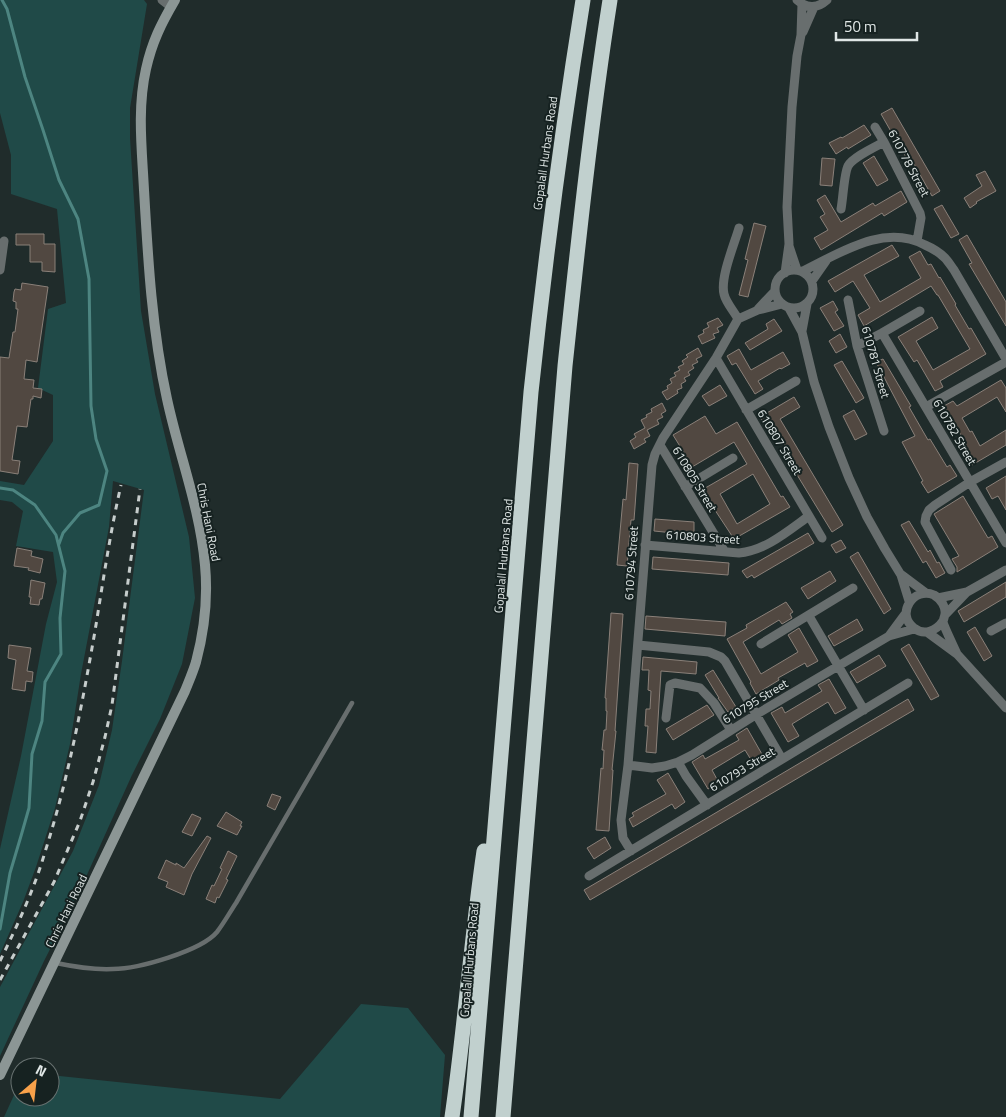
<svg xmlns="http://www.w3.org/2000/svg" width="1006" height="1117" viewBox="0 0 1006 1117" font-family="'Titillium Web',sans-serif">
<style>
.green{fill:#204a48}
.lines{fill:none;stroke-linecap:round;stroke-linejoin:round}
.stream{stroke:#4d8581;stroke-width:3}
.building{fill:#514841;stroke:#8a8079;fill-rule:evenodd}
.lane{stroke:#686e6e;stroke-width:4.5}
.street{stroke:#686e6e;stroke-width:9}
.secondary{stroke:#8c9695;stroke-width:10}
.highway{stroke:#c1d0ce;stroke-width:15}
.rail{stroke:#c6cdcc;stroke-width:3;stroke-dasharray:6 6;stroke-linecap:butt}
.labels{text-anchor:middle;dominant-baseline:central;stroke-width:4;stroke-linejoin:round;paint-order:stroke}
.street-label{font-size:12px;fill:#e0e7e6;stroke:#162221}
</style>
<rect width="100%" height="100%" fill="#202c2b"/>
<path class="green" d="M0,0H144L147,4L130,108V138L141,311L155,394L189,537L195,598L182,664L160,719L132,775L81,888L44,961L0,1056V987L73,851L99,785L112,730L122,661L144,490L113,481L109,527L81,674L70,744L55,808L36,867L23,902L0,954V849L21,756L46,624L57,582L53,552L16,546L23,511L12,502L0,500V481L24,485L53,441V395L38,388L48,309L66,303L57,209L11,194V155L0,113Z
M361,1004L408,1008L445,1055L440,1117H4L20,1082V1097H50V1075L280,1099Z"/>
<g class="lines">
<path class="stream" d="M2,0L7,9L25,77L43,130L59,180L78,219L89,279L91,406L96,439L107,471L99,505L80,513L63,533L59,544
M0,488L13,490L35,505L56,535L65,571L60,618L61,654L45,682L42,721L32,754L29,808L21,836L10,873L0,929"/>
</g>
<path class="building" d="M892,108L940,191L932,196L914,164L911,166L903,152L906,151L896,134L893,135L881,114Z
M864,125L871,135L848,149L847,147L836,154L829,143L841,137L842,138Z
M874,156L888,180L877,186L863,163Z
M822,158L835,159L832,186L820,185Z
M985,171L996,191L976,202L977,203L970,208L964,198L982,186L976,175Z
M901,191L907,202L884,216L882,213L821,250L814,238L828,230L820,217L825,214L817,200L825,195L841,222L873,203L875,206Z
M942,205L959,234L951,238L934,209Z
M754,223L766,226L748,297L739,295L748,260L745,259Z
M16,234H44V244H55V272L42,271V262H30V245H16Z
M967,235L1006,302V326L969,264L972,263L959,240Z
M892,245L899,256L864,275L880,302L921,278L909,257L920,251L928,265L931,264L939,278L940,277L956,304L955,305L969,329L971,328L986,354L940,381L943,387L935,391L917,360L914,362L898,337L932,317L938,328L916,341L933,370L970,349L938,295H937L931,286L864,326L858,315L870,308L853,281L835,292L828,281Z
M22,283L48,287L37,362L26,360L24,379L34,380L33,388L42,389L41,398L33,396V399H31L27,427L17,426L12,460L20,461L18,474L0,471V357L9,358L13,332H15L18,309H16V302L13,301L14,292L15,289L21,290Z
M833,301L838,310L835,312L844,326L834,331L820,308Z
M718,318L723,325L717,328L719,332L713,334L715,338L702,344L698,336L704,333L703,330L709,327L707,323Z
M774,319L782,331L750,350L745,343L768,329L766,324Z
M840,334L847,347L836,353L829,341Z
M698,348L702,356L696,359L698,362L692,365L694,368L688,372L690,375L684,378L686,381L681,384L682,388L677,390L678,393L667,400L662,392L668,389L667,386L672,383L670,379L676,376L674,373L680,370L678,367L684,364L682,361L688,357L686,355Z
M739,349L751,370L783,352L790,364L781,369L780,368L758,381L763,389L755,394L736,363L732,365L727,356Z
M883,359L911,406L909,407L928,440L930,439L947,467L950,465L957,476L928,493L921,482L923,481L902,442L915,436L876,362Z
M842,361L864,398L856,403L834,365Z
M1001,380L1006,388V412L997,397L962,418L970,432L972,431L980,446L1006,430V445L972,465L966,454L969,452L961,438L962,437L944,406L953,401L957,406Z
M720,385L727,396L709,406L702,396Z
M794,397L800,407L780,419L843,525L832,532L791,465L795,462L780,437L777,439L769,426L766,428L760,417Z
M662,403L666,411L661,414L663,417L657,420L659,424L647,430L650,436L644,439L646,442L634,449L630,441L636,437L634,434L645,428L641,420L647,417L646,415L652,412L651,409Z
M854,410L867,434L855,440L843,416Z
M705,416L716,434L737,422L781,497L783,496L790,507L734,539L709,501L707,502L700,491L747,464L734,442L687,470L681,459L686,456L673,435ZM753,474L770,504L737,524L720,494Z
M629,463L638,464L635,507L634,520H631L627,566L617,565L623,499L626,500Z
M1006,476V510L998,496L992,499L986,488Z
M963,496L988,538L992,536L998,547L957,572V567L952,559L959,556L934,514Z
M655,519L694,522V535L654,531Z
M909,521L928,552L930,550L937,563L939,562L945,573L936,578L926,561L923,563L901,525Z
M808,533L814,543L754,578L752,575L747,578L742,571Z
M841,540L846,548L836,553L831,545Z
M17,548L32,551L31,556L43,559L40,573L28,570L29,568L14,566Z
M858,552L891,609L884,614L850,557Z
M653,557L729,563L728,575L652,569Z
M830,571L836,581L808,599L801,588Z
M31,580L45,583L42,599H40L39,605L30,604L31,597H29Z
M1006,582V597L964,622L958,611Z
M786,602L793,612L790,614L792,618L782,624L779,620L743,642L761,674L798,652L788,635L799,628L818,661L807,667L805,663L778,678L779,680L756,694L750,683L751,682L727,639L747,628L746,625Z
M611,613L623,614L615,731H616L612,770H613L609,831L596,830L601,768L603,769L604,750H602L604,730H606L607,711H606V698H605Z
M646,616L726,622L725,636L645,629Z
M857,619L863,630L834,646L828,636Z
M975,627L992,656L984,661L967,632Z
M909,644L939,696L931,700L901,649Z
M9,645L31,648L27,671L33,672L32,682L26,681L25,691L12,689L16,660L8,658Z
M879,655L886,666L857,683L850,672Z
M643,657L697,662L696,674L661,671L656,753L646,752L648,726H645L646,709H650L651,691L648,690L649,670H642Z
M713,670L736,707L728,712L718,698H719L705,675Z
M829,679L846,708L835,714L828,702L792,724L799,736L788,742L771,713L782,707L785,713L822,691L818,685Z
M908,699L914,710L590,900L584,890L707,818Z
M707,705L714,715L673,740L666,729Z
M747,728L763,756L753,763L745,750L712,770L719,783L708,789L692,762L703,755L705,759L739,740L736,735Z
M668,773L685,802L675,809L672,804L633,827L629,819L634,816L632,813L666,794L657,780Z
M272,794L281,797L275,810L267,806Z
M226,812L242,822L240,826H242L237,835L217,826Z
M192,814L201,818L192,836L182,832Z
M207,836L211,838L192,874L184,895L166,887L168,882L158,878L166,860L176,865V863L184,868Z
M605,837L611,848L594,859L587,848Z
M228,851L237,856L226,879L228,880L219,898L217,897L215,903L206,899L212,885L214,886L222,869L220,868Z"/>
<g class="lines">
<path class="lane" d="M56,963C75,967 93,970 113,969C138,969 201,951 217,932C224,923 230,912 236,903L352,703"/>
<path class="street" d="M162,0L171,7
M797,0C807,9 817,9 827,0
M803,32L814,7
M875,127L884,142L920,213L921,218L917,241
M841,209C843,199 844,174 848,166C853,157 875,147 884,142
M789,246L797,270
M775 289a19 19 0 1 1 38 0a19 19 0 1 1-38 0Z
M0,270L4,241
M803,271C840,253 884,223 925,245C932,248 940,253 945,258C948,261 951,266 954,270L1006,359
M785,273L789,244L787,207L792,107L797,56L801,35L802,4
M812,281L826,261
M848,300L857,346L884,431
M789,308L802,332L814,382L829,427L849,478L867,517L885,549L901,575L909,601
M758,309L775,291
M738,319C734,311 726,303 724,294C720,278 734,245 739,228
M802,331L807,304
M882,333L1006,543
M857,346L882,333L920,311
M716,358L822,538
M926,407L1006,362
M746,410L796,381
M660,445L725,552
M685,487L733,458
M645,545L739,553C765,551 788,531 809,516
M951,570L925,522L926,516L929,510L935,505L970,482L1006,462
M902,575L926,593
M938,598L967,592
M945,615L967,592L1006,570
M809,616L864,710
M943,621C936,631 924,636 914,628C895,614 914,586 934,595C941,599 946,607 945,614C945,615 943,621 943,622C944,627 954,647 957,654
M991,631L1006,623
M927,632L957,654L1006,708
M889,636L906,613
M761,644L853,588
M638,645L709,652L721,657L725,661L782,759
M666,718L670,685L675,683L700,688L714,703L731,730
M678,762L686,776L707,805
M628,765L652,768L665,766L678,762L692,755L757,714L889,636L914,629
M631,851L623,838L621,820L628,765L652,465L655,454L663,438L716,358L738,319L758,310L782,304
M589,876L908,683"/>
<path class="secondary" d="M0,1075L185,691C189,681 193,672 196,662C204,632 208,597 205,565C200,508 179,455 167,399C152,331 148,260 144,190C142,150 137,109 146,69C152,42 161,24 175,0"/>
<path class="highway" d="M452,1117C465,1028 471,939 484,851
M471,1117L531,392C545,261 562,130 583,0
M503,1117L565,366C578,244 591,121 610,0"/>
<path class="rail" d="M0,961C17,926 34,890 45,852C68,780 82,705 95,631C103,582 110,533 121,485
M0,980L54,882L80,821L93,782L105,737L112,705L140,489"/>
</g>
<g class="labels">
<g class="street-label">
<text transform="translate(545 153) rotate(-82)">Gopalall Hurbans Road</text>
<text transform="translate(909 163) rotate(62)">610778 Street</text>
<text transform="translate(876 362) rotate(74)">610781 Street</text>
<text transform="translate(955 432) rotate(60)">610782 Street</text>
<text transform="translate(780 442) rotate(59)">610807 Street</text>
<text transform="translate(695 479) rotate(59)">610805 Street</text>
<text transform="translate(209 522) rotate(79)">Chris Hani Road</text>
<text transform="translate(703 537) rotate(4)">610803 Street</text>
<text transform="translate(503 556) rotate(-85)">Gopalall Hurbans Road</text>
<text transform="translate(631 563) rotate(-86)">610794 Street</text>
<text transform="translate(755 701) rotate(-31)">610795 Street</text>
<text transform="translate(742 769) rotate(-31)">610793 Street</text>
<text transform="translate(66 911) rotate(-64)">Chris Hani Road</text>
<text transform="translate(469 960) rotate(-85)">Gopalall Hurbans Road</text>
</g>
</g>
<g transform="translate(35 1082) rotate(28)"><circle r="24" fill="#162221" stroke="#677170"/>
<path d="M0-4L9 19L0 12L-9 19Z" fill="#f8a14a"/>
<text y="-8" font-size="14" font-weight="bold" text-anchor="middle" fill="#e0e7e6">N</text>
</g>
<path d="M836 32v8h81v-8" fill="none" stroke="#e0e7e6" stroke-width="2.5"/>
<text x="844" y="32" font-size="15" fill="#e0e7e6" stroke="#162221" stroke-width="4" paint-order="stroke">50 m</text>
</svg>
